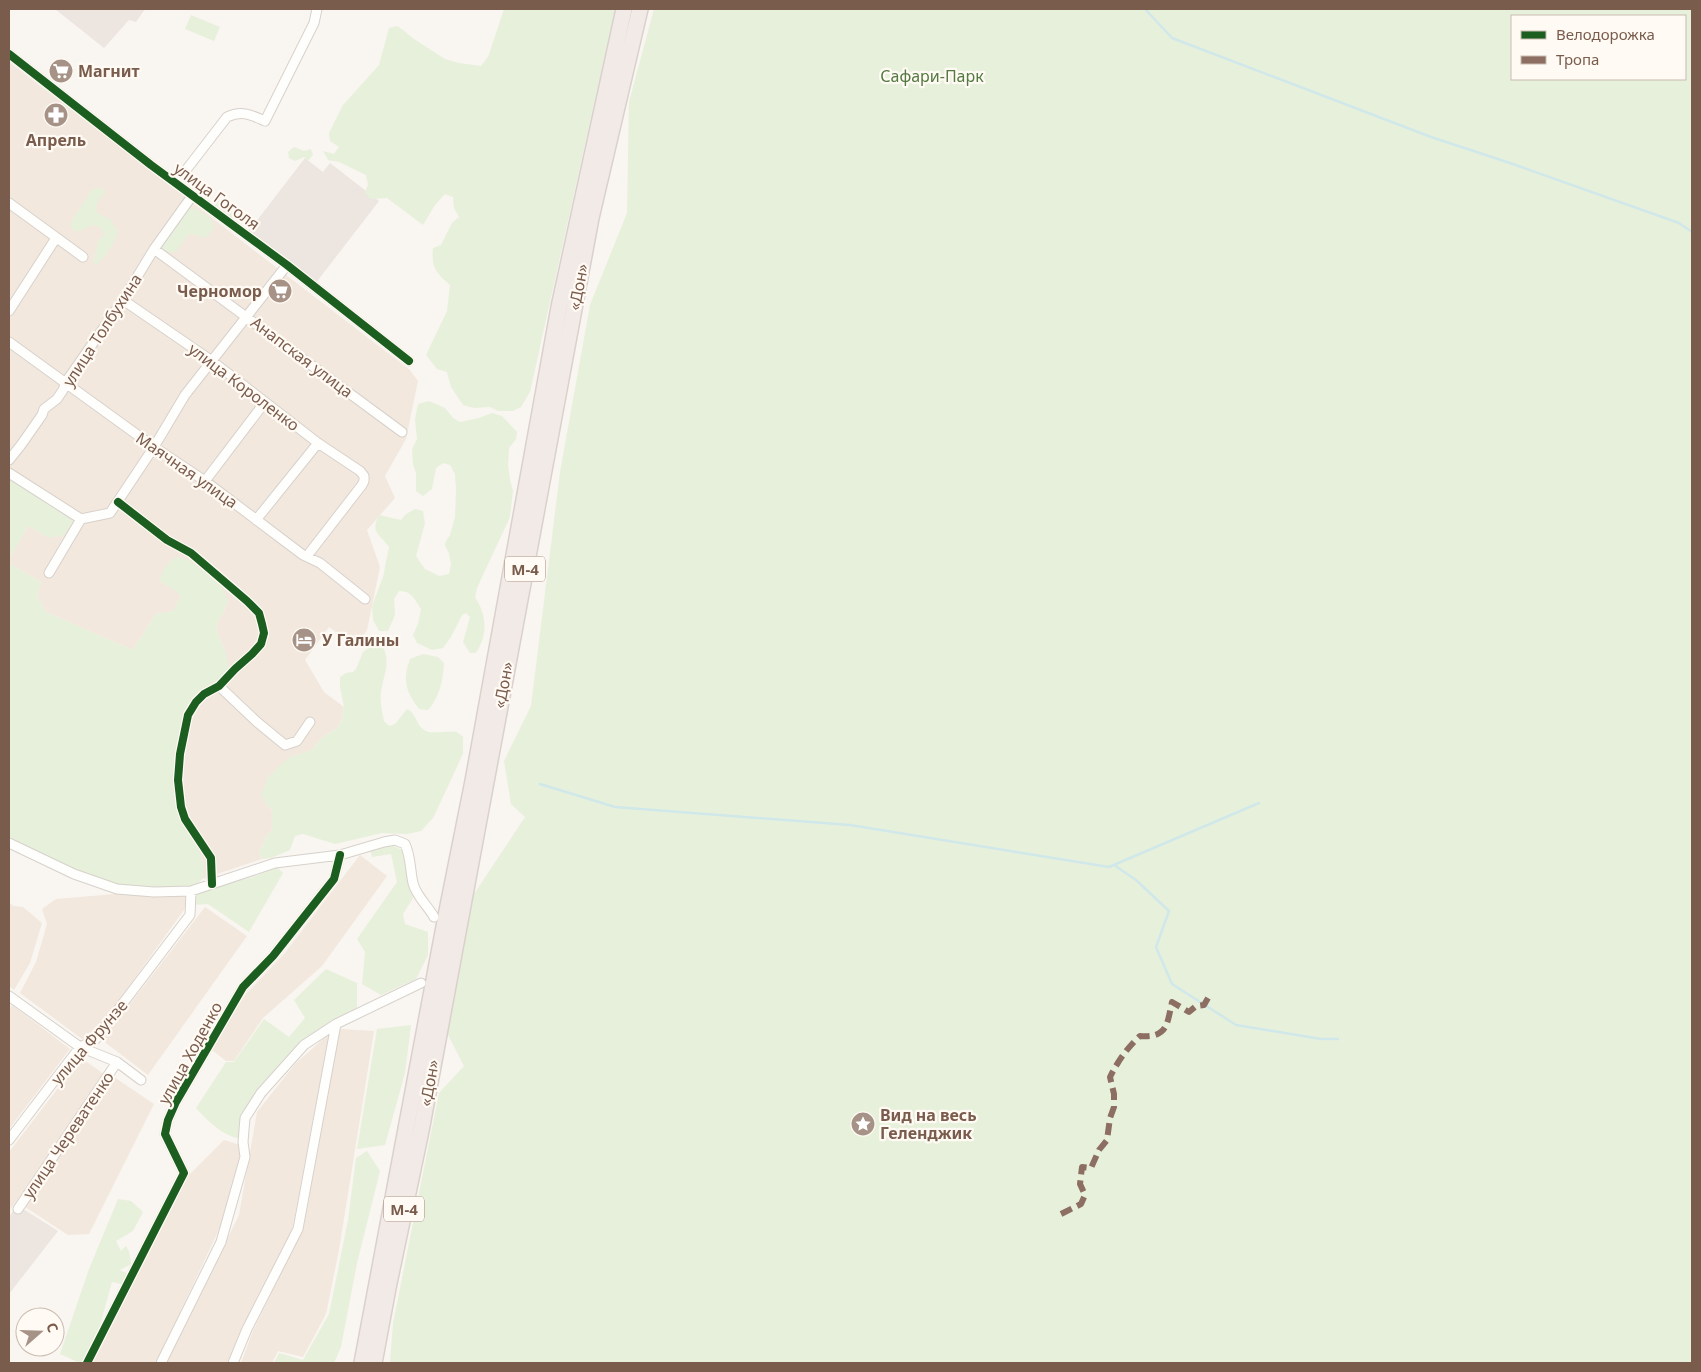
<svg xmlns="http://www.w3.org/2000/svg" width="1701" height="1372" viewBox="0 0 1701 1372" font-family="'Noto Sans',sans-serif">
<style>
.residential{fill:#f2e8de}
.industrial{fill:#ede5e0}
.green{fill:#e7f0db;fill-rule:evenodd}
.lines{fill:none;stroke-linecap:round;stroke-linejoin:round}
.stream{stroke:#d0e8ea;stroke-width:2.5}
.street-casing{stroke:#d7d1cb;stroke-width:11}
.highway-casing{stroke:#dad1cc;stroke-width:18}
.street{stroke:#fefefd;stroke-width:9}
.highway{stroke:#f2eae7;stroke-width:15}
.quiet{stroke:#8d6e63;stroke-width:6;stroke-dasharray:12 6;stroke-linecap:butt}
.cycleway-casing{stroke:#fffaf3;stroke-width:11}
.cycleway{stroke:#1b5e20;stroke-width:8}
.labels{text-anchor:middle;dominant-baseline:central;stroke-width:4.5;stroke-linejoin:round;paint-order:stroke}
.shield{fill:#fffaf3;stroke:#a28b7f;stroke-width:1}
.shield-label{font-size:15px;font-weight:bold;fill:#7a5c4d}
.poi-label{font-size:16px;font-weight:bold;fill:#7a5c4d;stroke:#fffaf3;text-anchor:start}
.park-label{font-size:16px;fill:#537a41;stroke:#fffaf3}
.street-label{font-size:16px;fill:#7a5c4d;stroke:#fffaf3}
</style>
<rect width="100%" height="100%" fill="#f9f5f0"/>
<path class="residential" d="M9,62L410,370L418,381L406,439L385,476L395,498L367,530L380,567L367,630L356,647L329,627L305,660L324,692L344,707L342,720L337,728L322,738L312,750L290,758L267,779V805L272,810V830L266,837L259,853L262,859L202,879L204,873V865L201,855L189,834L178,807L182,727L225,650L218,635L216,625L224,611L228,600L165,585L177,590L181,598L179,604L173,611L156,614L133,650L46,612L37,596L41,582L9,563V559L28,526L9,477Z
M360,855L387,876L322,966L263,1018L234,1061H226L211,1049L246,994L284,954Z
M116,894L147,896L187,894L184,910L93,1036L82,1039L20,993L36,962L47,924L42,909L56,899Z
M9,903L14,906L23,907L42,923L30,963L14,990L9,986Z
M205,907L247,936L148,1075L102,1040Z
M12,1005L70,1049L9,1129V1009Z
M340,1029L374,1031L339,1250L326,1314L303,1357L278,1351L272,1363H241L252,1333L304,1226Z
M329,1034L291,1236L248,1316L232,1354L227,1363H166L239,1215L257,1112L295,1064Z
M81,1058L104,1074L35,1176L9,1211V1152Z
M111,1075L154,1104L89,1234L68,1235L25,1207Z
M224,1140L240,1145L242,1151L225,1217L156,1363H93L187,1177Z"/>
<path class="industrial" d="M55,9H145L136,22L129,20L104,48Z
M305,158L323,172L330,163L379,201L315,284L248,232Z
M17,1205L58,1231L9,1294V1217Z"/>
<path class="green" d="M504,9H615L530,392L521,407L513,411H498L490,407L474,408L463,405L451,387L447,372L437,369L426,355L447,311L450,285C436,273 431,267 433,248L441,245L452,223L459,217L454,208L453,197L445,194L435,205L423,225L387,198L370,199L365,192L368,185L366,175L339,162L328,160L323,151L334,154L339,147L330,141L329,133L343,105L379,65L389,28L397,26L403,30L414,39L445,59L459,63L481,66L488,57Z
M654,9H1692V1363H390L393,1323L439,1093L464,1066L446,1031L468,903L525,817L511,804L504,761L531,706L560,472L590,305L627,213L629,102ZM1512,16H1685V79H1512Z
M191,15L220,27L214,41L185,29Z
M294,147L304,151L311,149L313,155L308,161L304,157L295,161L289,158L288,152Z
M101,188L104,189L105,194L98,200L96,210L99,214L110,219L118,231C115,245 106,254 97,265L93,262L99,239L104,235L100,227L92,225L80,231H74L70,224L92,189Z
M215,197L236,213L232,218L212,202Z
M191,208C202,211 211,216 214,226C211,232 209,236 203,238L194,234H189L177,250L172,253L163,250L161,247L183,213Z
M429,401L445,408L453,418L460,422L479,418L492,413L502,416L517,432L516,439L509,448L508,465L510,480L513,491L510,517L477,588L475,597C487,616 488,634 476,653H470L463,642L470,617L466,613L462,615L451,637L443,648L432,650L417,643L413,635L418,624L421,609C415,600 411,590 399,591L394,599L395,615L388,631H379L373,620L372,606L383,577L389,547C379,533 370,533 379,515L401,520L406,514L415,509L423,511L425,523L416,556L425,569L439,576L449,574L451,564L449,554L445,545L446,541L450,535L455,517L456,489L455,474L450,465L443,463L436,468L432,489L423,496L416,491V473L413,464L412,449L417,439L415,419L418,404Z
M9,477L74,520L64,535L49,538L28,526L9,559Z
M177,557L189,560L220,584L228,600L224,611L216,625L218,635L225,650L229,668L215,684L200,692L177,755L183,819L201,855L204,865V873L202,879L198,883L191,886L158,890L116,885L80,873L9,840V563L41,582L37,596L46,612L133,650L156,614L173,611L181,597C174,587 168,589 160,580C163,569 167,563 177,557Z
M375,644L382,645C392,663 383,674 381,693C380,702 382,712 384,721L389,726L395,724L407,709C417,713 416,729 429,732C434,733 450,731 457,732L463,737V753L456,769L433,818L421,831L407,834L382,833L335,844L303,834L295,836L290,850L271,858L262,859L259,853L266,837L272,830V810L267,805L261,795L267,779L280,765L290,757L312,750L322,738L337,728L342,720L344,707L340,687V677L346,673L353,672L356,669L363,652Z
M423,654L438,657L444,663C443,681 440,696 428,710L419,709C406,691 402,681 410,659Z
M392,845L404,851L413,898L403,914L405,924L428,932V955L416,979L381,995L362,984L365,952L357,939L397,882L391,854L372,857L370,849Z
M277,867L283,873L249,932L208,904L193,905L196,892L253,877Z
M326,969L357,983V1008L302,1041L244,1111L240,1139C222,1135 209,1122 196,1108L226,1062H234L264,1019L289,1037L305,1018L294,1000Z
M411,1025L405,1073L385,1145L357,1149L377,1029Z
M367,1151L380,1171L357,1263L341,1347L334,1363H274L279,1353L303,1360L329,1314L348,1220L356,1158Z
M118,1199L131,1201L143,1212L133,1231L116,1241L121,1251L126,1246L129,1251L131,1264L120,1270L128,1274L125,1285L112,1282L96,1340L84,1363H80L60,1354L89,1269Z"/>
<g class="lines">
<path class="stream" d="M1145,9L1172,38L1431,137L1510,163L1679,223L1692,232
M540,784L615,807L850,825L1109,867L1259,803
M1114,865L1136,880L1169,911L1156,947L1172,984L1236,1025L1321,1039H1338"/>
<defs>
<path id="street" d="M9,54L151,165L287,265L409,361
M176,183L227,117C242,110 251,115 265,121L314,23L317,9
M9,203L83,257
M154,249L402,432
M123,300L212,361L318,443L360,471L364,476V481L362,485L307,556
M9,311L56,238
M9,342L154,447L205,481L303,555L320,563L365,599
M9,460L21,445L42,415L44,409L57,399L63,390L66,382L123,300L154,249L192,196
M9,473L81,519L110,513L154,447L185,395L287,265
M205,481L265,402
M118,502L167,540L191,553L247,601L259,613L262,624L264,633L261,644L252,654L235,669L219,686L204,694L196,702L188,715L180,754L178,780L181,807L185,819L211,858L212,884
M256,520L318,443
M49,573L81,519
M219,686L257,722L285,745L297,741L310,722
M9,843L74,874L117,889L154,892L191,891L275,863L340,855L384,842L395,840L405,844C411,857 410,870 413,883C416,896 428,906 434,917
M9,996L80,1047L117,1062L141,1080
M9,1140L80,1047L95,1040L190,915L191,891
M18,1209L117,1062
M87,1363L184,1173L165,1134L168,1120L176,1102L243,987L273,956L334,879L340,855
M161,1363L221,1242L245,1157L243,1142L245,1118L261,1093L304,1045L336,1024L421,983
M233,1363L247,1329L298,1229L336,1024"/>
<path id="highway" d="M362,1363L446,916L473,781L559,307L624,9
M374,1363L388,1288L421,1131L591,218L640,9"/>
</defs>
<use href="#street" class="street-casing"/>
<use href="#highway" class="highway-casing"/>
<use href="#street" class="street"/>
<use href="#highway" class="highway"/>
<path class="quiet" d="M1061,1214L1081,1204L1085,1195L1080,1184L1082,1167L1091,1168L1099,1150L1107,1140L1110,1118L1114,1107V1094L1110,1077C1118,1061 1127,1048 1140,1036C1168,1038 1167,1024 1172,1002L1189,1012L1196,1006L1204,1005L1208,998"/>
<defs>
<path id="cycleway" d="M9,54L151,165L287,265L409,361
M118,502L167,540L191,553L247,601L259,613L262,624L264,633L261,644L252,654L235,669L219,686L204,694L196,702L188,715L180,754L178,780L181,807L185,819L211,858L212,884
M87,1363L184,1173L165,1134L168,1120L176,1102L243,987L273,956L334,879L340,855"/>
</defs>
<use href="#cycleway" class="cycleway-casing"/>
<use href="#cycleway" class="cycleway"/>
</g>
<defs>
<symbol id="supermarket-disc" viewBox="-11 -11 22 22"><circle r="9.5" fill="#a69286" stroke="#fffaf3"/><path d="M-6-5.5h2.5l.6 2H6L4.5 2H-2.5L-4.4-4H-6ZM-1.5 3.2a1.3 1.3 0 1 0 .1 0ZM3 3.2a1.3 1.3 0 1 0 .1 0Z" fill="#fff"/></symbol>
<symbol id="pharmacy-disc" viewBox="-11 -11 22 22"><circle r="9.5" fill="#a69286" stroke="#fffaf3"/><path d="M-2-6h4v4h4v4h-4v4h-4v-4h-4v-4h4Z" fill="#fff"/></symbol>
<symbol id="hotel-disc" viewBox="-11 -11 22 22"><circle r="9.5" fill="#a69286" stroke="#fffaf3"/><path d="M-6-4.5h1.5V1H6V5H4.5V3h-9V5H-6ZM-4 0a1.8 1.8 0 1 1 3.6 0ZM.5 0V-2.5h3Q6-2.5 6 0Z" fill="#fff"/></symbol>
<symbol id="sight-disc" viewBox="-11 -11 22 22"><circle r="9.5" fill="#a69286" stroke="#fffaf3"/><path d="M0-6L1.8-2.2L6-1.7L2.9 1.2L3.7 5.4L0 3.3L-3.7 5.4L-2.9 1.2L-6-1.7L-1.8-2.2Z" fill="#fff"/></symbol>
</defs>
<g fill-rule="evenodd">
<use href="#supermarket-disc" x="47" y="57" width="28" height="28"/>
<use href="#pharmacy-disc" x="42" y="101" width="28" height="28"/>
<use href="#supermarket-disc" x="266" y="277" width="28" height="28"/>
<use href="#hotel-disc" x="290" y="626" width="28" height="28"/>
<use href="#sight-disc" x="849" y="1110" width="28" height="28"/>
</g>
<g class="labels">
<g class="shield">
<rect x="505" y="556.5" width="40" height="25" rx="4"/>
<rect x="384" y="1196.5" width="40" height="25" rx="4"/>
</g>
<g class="shield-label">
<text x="525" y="569">М-4</text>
<text x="404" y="1209">М-4</text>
</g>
<g class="poi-label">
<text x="78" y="71">Магнит</text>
<text x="56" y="140" text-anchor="middle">Апрель</text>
<text x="262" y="291" text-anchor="end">Черномор</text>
<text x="322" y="640">У Галины</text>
<text x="880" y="1115">Вид на весь<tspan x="880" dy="18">Геленджик</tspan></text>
</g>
<g class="park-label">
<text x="932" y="76">Сафари-Парк</text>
</g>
<g class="street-label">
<text transform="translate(217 196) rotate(36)">улица Гоголя</text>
<text transform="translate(578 287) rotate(-79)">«Дон»</text>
<text transform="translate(102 330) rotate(-57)">улица Толбухина</text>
<text transform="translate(302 357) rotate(37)">Анапская улица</text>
<text transform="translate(244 387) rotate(37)">улица Короленко</text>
<text transform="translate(187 470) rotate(35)">Маячная улица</text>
<text transform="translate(503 685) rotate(-79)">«Дон»</text>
<text transform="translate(89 1042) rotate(-49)">улица Фрунзе</text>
<text transform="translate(190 1053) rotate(-61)">улица Ходенко</text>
<text transform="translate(429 1083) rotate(-80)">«Дон»</text>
<text transform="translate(68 1135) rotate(-56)">улица Череватенко</text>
</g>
</g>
<rect width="1701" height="1372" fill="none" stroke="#7a5c4d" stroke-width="20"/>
<rect x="1511" y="15" width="175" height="65" fill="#fffaf3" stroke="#cabbb1"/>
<rect x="1521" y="31" width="25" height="8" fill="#1b5e20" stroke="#cabbb1"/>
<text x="1556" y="40" font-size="15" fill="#7a5c4d">Велодорожка</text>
<rect x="1521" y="56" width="25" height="8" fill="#8d6e63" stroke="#cabbb1"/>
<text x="1556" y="65" font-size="15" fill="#7a5c4d">Тропа</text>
<g transform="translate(40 1332) rotate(70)"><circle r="24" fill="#fffaf3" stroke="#cabbb1"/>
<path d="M0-4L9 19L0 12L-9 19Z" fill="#a69286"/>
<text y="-8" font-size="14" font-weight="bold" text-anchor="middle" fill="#7a5c4d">С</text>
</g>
</svg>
